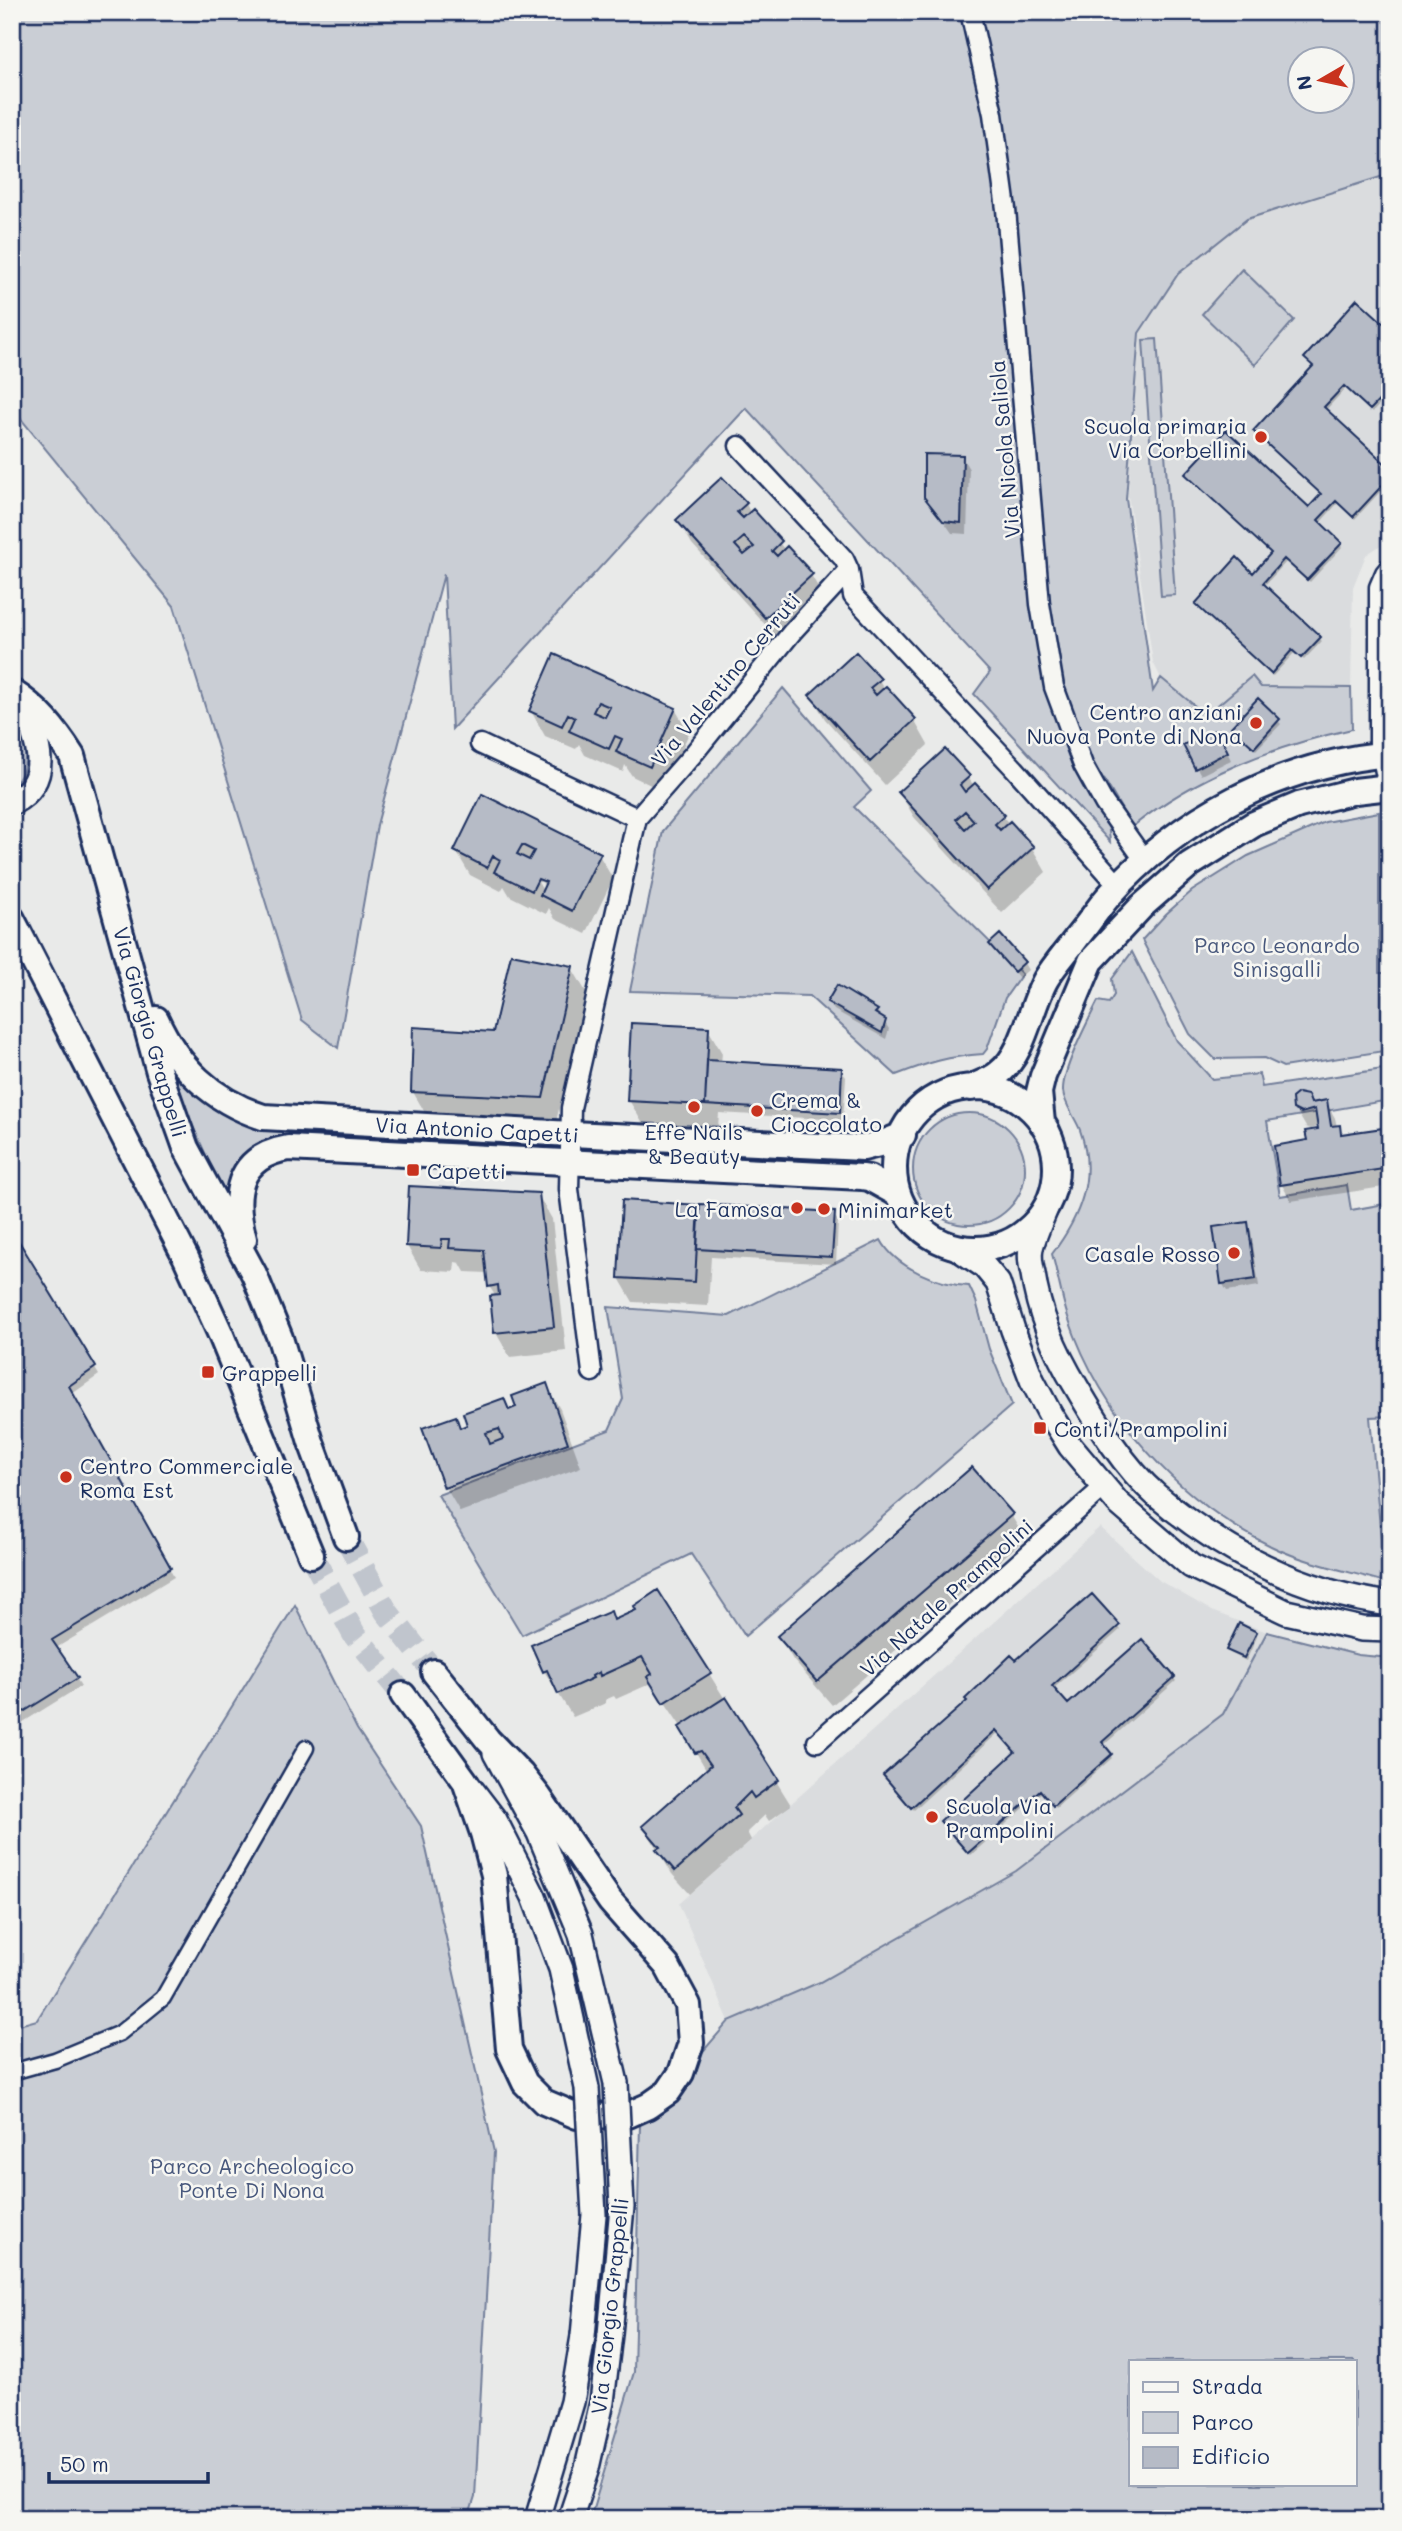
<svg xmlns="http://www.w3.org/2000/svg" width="1402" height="2531" viewBox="0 0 1402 2531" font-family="Mali,sans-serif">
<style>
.built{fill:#dadcde}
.green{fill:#caced5;stroke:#727e9a;stroke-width:2;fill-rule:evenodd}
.shadow{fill:#0003;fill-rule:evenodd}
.building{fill:#b6bbc6;stroke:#1b2f5e;stroke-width:2;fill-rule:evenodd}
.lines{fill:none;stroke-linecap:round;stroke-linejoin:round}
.secondary-tunnel{stroke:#c0c5cd;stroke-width:24;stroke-dasharray:24 12;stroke-linecap:butt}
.pedestrian-casing{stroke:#1b2f5e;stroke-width:19}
.minor-casing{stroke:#1b2f5e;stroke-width:23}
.tertiary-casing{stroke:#1b2f5e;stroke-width:28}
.secondary-casing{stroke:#1b2f5e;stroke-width:30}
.pedestrian{stroke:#f6f6f2;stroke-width:14}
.minor{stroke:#f6f6f2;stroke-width:18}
.tertiary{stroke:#f6f6f2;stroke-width:23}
.secondary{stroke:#f6f6f2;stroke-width:24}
.tertiary-bridge-casing{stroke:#1b2f5e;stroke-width:28;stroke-linecap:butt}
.tertiary-bridge{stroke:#f6f6f2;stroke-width:23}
.poi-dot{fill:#c8321e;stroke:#f6f6f2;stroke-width:2.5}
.labels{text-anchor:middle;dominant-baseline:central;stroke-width:5;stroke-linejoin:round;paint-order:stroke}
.poi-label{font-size:21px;fill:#1b2f5e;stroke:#f6f6f2;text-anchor:start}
.street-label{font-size:21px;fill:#1b2f5e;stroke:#f6f6f2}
.park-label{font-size:21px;fill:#47577c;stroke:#f6f6f2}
</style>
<rect width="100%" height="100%" fill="#e9eae9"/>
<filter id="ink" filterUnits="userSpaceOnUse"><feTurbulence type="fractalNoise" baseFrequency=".0143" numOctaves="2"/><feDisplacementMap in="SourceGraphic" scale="14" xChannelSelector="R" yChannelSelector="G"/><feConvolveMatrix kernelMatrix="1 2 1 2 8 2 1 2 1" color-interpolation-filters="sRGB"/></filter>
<g filter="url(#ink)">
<path class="built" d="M1390,174V539L1366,555L1353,587L1351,688L1261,687L1252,676L1206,715L1161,678L1153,662L1128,495L1139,333L1178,274L1247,219Z
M1100,1527L1160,1581L1214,1612L1267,1632L1223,1714L1016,1871L820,1982L729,2021L679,1904Z"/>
<path class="green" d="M12,12H1390V174L1247,219L1178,274L1139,333L1126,499L1153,691L1161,678L1206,715L1252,676L1261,687L1351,688L1352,729C1272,747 1197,775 1132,827L1104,779L1110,842L974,694L990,672L746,408L452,729L444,574L377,825L338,1048L302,1020L174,606L12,408ZM1300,60H1342V102H1300Z
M1242,269L1294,320L1255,365L1202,314Z
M1157,339L1175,595L1161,596L1143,340Z
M783,688L871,791L854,807L1022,974L1005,998L987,1049L983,1054C949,1056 927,1063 896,1075L809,996L630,991L663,831Z
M12,723C29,741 30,770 12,787Z
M1379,812V973H1390V1050L1283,1067L1264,1058L1215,1059L1190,1034L1142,940L1166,914L1192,891L1248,856L1325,822Z
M1132,952L1177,1041L1212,1079L1259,1074L1262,1087L1390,1068V1100L1267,1121L1280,1196L1347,1185L1351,1210L1390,1203V1416L1370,1417L1385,1582C1348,1571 1308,1564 1273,1547C1179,1502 1101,1415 1068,1317C1061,1296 1058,1275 1052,1254C1080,1217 1097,1177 1080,1130C1075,1117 1064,1104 1063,1091C1062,1070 1088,1021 1098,1001L1109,1003L1114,995L1112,979Z
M179,1076L260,1126L289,1131V1135C249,1138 244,1164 231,1195L225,1197L171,1078Z
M913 1169a56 56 0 1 1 112 0a56 56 0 1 1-112 0Z
M881,1240C896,1268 939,1285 969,1286L976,1301L989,1349L1012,1405L745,1636L691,1554L522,1635L438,1495L609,1430L623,1399L608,1307L729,1316Z
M295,1605L357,1729L421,1826L494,2152L475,2497L468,2519H12V2027L37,2020Z
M1267,1632L1358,1655L1390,1658V2519H590L634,2372L640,2125L729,2021L820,1982L1016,1871L1223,1714ZM1131,2361H1355V2484H1131Z"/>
<path class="shadow" d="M1390,332V393L1373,412L1346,388L1325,411L1390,471V481L1355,519L1338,503L1319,524L1342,547L1310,582L1287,561L1264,586L1322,641L1304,660L1295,652L1273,676L1199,607L1253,575L1323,495L1257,435Z
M962,457L969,469L967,534L952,533L926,496Z
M722,479L746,504L751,514L753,512L785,550L811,575L825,599L780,641L692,544L678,520Z
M555,656L675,709L689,733L663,791L632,776L625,765L623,772L585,755L579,744L576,749L545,736L531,711Z
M879,680L885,690L914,720L928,745L885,785L825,719L811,695Z
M1258,701L1281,724L1256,750L1235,730Z
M1221,739L1231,760L1201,775L1197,768Z
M968,777L974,786L1032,848L1046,872L1002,913L914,817L900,793Z
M483,796L599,855L613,879L586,934L555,919L549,908L546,914L510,896L504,886L501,891L470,875L456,851ZM538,882H542L549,894L546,896Z
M992,945L1024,963L1028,970L1019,978Z
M572,968L586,992L556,1122L427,1116L413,1092L494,1033Z
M829,1002L877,1011L889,1029L886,1039L834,1010Z
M708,1029L722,1053L721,1063L841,1070L846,1077L843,1120L719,1113L718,1128L643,1124L629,1100Z
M1326,1102L1335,1118L1337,1127H1339L1344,1136L1390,1129V1186L1291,1201L1282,1185L1309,1141L1320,1131L1319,1126L1311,1129L1306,1127L1293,1105Z
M538,1195L552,1219L566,1351L510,1357L496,1333V1297L489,1286L488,1273L465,1272L460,1263L455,1262L454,1272L421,1270L407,1246Z
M698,1206L701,1211L833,1214L838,1221L836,1264L711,1257L708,1306L633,1302L619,1278Z
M1247,1224L1251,1231L1259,1286L1227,1291L1222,1283Z
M12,1234L99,1375L72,1394L174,1577L56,1648L81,1686L12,1729Z
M546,1385L560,1409L581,1467L460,1512L446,1488L425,1429L455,1418L461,1429L504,1400L510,1411Z
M1011,1515L1025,1539L832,1705L793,1660L779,1636Z
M658,1592L791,1805L769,1821L765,1815L747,1832L751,1840L690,1894L672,1874L644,1827L707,1771L680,1725L652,1683L616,1699L614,1696L605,1700L606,1703L573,1717L544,1671L610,1613L615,1621L638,1611Z
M1092,1597L1120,1630L1053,1689L1068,1707L1142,1641L1176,1681L1103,1746L1112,1758L1056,1808L1042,1792L971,1855L944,1825L1017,1753L999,1732L914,1810L887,1779Z
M1255,1634L1257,1637L1246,1661L1230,1653L1228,1650Z"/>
<path class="building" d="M1357,299L1390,329V389L1370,410L1344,386L1324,407L1390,468V477L1353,517L1336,501L1318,520L1342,543L1307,580L1284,559L1263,583L1321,637L1301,658L1292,650L1271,674L1195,604L1237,557L1253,573L1271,553L1185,474L1226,430L1309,507L1321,494L1253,431L1313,366L1304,358Z
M924,454L963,455L961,523L943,521L924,497Z
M722,477L747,503L737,512L743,518L753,509L782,541L772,551L777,556L787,546L813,574L765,618L676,520ZM744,537L754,547L744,555L735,545Z
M856,652L881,679L870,688L876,695L886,686L916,719L870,762L809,695Z
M554,654L676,708L650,767L616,752L622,739L615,736L609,749L569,731L575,718L568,714L562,726L529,711ZM598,702L610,707L605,717L593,712Z
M1258,698L1280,719L1254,748L1231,727Z
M1217,729L1228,752L1195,769L1183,745Z
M945,749L970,776L960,785L965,792L975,783L1005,815L995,824L1000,830L1010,821L1034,847L987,890L898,792ZM965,811L974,821L965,829L956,819Z
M482,794L601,853L572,911L540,895L546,882L538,879L532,891L494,872L500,860L493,856L487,868L454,851ZM522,845L534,851L529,860L517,854Z
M1383,815H1390V951H1385Z
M1000,934L1025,962L1014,972L989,944Z
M511,954L573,966L543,1098L411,1092L413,1027L493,1032Z
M837,985L878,1010L875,1013L886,1020L882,1033L827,1002Z
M631,1023L709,1027L705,1105L627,1101Z
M707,1060L842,1068L840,1113L705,1105Z
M1298,1093L1308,1095L1311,1103L1327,1100L1331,1126L1340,1125L1341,1134L1390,1127V1168L1280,1185L1274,1146L1307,1140L1305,1131L1318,1129L1315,1109L1301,1113L1293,1109L1292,1098Z
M409,1186L539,1193L554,1327L494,1333L490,1296L499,1295L498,1285L488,1287L484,1250L449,1248L450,1239H442L441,1248L406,1246Z
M622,1200L699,1205L695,1282L618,1278Z
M700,1204L835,1212L832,1257L697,1249Z
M1248,1222L1256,1279L1221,1284L1213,1227Z
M12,1230L96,1367L69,1386L171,1568L52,1640L78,1678L12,1719Z
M547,1383L568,1443L444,1488L422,1428L456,1416L460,1428L467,1425L463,1413L504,1398L509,1410L516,1407L512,1396ZM499,1429L503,1439L490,1444L486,1433Z
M972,1467L1013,1514L817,1682L777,1636Z
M658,1590L711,1673L663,1703L647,1677L652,1674L642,1657L600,1676L599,1672L592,1676L593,1678L558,1694L547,1670L543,1672L531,1645L611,1611L614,1620L636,1610L634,1606Z
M1092,1594L1120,1625L1052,1686L1068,1704L1142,1639L1175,1677L1102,1742L1112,1754L1053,1806L1040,1790L968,1853L940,1821L1015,1752L996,1730L911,1808L883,1775L967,1701L965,1699L1011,1655L1016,1660Z
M1239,1623L1257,1632L1244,1658L1226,1650Z
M726,1697L779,1780L754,1798L750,1792L734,1808L739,1815L675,1871L656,1849L660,1847L642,1826L711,1765L701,1751L695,1753L679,1727Z"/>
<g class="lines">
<path class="secondary-tunnel" d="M346,1537L386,1611L434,1672
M311,1555L354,1634L403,1695"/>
<defs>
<path id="pedestrian" d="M12,2072L55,2060L120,2033L163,1998L306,1748"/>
<path id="minor" d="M970,12L993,114L1006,209L1040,604L1054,687L1083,765L1104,803L1145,861
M739,446L844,559L849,570
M480,744L637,818
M1388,787L1379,743V587L1385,573L1390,567
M592,1372L569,1189L571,1108L637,818L695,752L793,631L849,570L853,596L1015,769L1119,886
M817,1742L1104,1487"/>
<path id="tertiary" d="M12,803C59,777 34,731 16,695
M1046,1208C1041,1221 1034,1235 1031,1248C1029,1257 1031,1266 1033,1274C1039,1316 1055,1352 1077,1388C1098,1424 1124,1467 1156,1495C1223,1552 1303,1593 1390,1604
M957,1248L984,1266L998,1283L1013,1330L1032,1380L1050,1414L1070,1446L1118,1503L1191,1566L1286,1612L1362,1629L1390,1630
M495,1753L539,1833L581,1934L616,2083
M469,1786L495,1820L534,1897L561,1969L587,2088
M537,2519L572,2402L583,2336
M570,2519L587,2468L602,2402L610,2334"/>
<path id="secondary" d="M12,692C38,708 56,731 72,756L159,1072L186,1148L254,1274L280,1338L311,1442L346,1537
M12,919L186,1258L221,1335L311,1555
M156,1019C178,1067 211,1100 263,1117L571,1134L863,1148L883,1143L903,1135
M894 1168a81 81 0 1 1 162 0a81 81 0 1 1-162 0Z
M971,1088C980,1083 991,1080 999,1073C1025,1053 1030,1007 1046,979C1055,964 1068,950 1078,936C1088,924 1097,910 1107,898C1179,817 1282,763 1390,754
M1042,1123L1039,1092L1043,1076L1091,961L1142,906L1189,865L1254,824L1299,805L1355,791L1390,787
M244,1239C232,1196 236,1157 288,1148L862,1177L869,1178L896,1193
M403,1695L465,1781L483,1833L494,1875L509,2049L525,2083L544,2102L577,2116L628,2115L648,2106L668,2092L681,2073L691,2043L688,2005L667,1966L610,1901L539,1797L521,1774L488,1740L434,1672"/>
</defs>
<use href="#pedestrian" class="pedestrian-casing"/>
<use href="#minor" class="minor-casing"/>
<use href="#tertiary" class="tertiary-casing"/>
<use href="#secondary" class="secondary-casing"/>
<use href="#pedestrian" class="pedestrian"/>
<use href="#minor" class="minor"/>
<use href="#tertiary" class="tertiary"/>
<use href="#secondary" class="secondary"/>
<defs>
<path id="tertiary-bridge" d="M610,2334L622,2207L616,2083
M583,2336L594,2215L587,2088"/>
</defs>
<use href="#tertiary-bridge" class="tertiary-bridge-casing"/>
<use href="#tertiary-bridge" class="tertiary-bridge"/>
</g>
</g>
<g class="poi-dot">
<circle cx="1261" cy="437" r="7"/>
<circle cx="1256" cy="723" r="7"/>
<circle cx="694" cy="1107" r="7"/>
<circle cx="757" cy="1111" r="7"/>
<rect x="406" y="1163" width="14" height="14" rx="3.5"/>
<circle cx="797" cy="1208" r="7"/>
<circle cx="824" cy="1209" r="7"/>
<circle cx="1234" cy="1253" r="7"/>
<rect x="201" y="1365" width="14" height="14" rx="3.5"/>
<rect x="1033" y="1421" width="14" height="14" rx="3.5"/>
<circle cx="66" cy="1477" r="7"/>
<circle cx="932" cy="1817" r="7"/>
</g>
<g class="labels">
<g class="poi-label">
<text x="1247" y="425" text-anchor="end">Scuola primaria<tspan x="1247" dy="24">Via Corbellini</tspan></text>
<text x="1242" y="711" text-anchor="end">Centro anziani<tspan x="1242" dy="24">Nuova Ponte di Nona</tspan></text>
<text x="771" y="1099">Crema &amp;<tspan x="771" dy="24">Cioccolato</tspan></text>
<text x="694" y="1131" text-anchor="middle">Effe Nails<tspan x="694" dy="24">&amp; Beauty</tspan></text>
<text x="427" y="1170">Capetti</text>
<text x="783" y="1208" text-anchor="end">La Famosa</text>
<text x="838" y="1209">Minimarket</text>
<text x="1220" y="1253" text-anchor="end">Casale Rosso</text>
<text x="222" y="1372">Grappelli</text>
<text x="1054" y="1428">Conti/Prampolini</text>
<text x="80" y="1465">Centro Commerciale<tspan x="80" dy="24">Roma Est</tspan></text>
<text x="946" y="1805">Scuola Via<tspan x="946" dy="24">Prampolini</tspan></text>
</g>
<g class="street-label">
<text transform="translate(1004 449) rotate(-95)">Via Nicola Saliola</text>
<text transform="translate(725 679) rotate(-50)">Via Valentino Cerruti</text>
<text transform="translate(151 1032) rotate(74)">Via Giorgio Grappelli</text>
<text transform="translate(477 1129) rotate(3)">Via Antonio Capetti</text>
<text transform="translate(946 1597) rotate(-42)">Via Natale Prampolini</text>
<text transform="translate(609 2306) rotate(-84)">Via Giorgio Grappelli</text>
</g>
<g class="park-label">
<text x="1277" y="944">Parco Leonardo<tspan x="1277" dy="24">Sinisgalli</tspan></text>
<text x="252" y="2165">Parco Archeologico<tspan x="252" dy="24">Ponte Di Nona</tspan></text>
</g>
</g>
<rect width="1402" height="2531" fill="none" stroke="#f6f6f2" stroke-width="42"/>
<rect x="21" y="21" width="1360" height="2489" fill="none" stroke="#1b2f5e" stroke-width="2.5" filter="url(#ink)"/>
<rect x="1129" y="2360" width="228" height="126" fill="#f6f6f2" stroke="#9ea6b7" stroke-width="2"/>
<rect x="1143" y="2382" width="35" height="10" fill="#f6f6f2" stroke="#9ea6b7" stroke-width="2"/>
<text x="1192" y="2394" font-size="21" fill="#1b2f5e">Strada</text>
<rect x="1143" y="2412" width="35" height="21" fill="#caced5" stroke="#9ea6b7" stroke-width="2"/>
<text x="1192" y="2430" font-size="21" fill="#1b2f5e">Parco</text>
<rect x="1143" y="2447" width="35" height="21" fill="#b6bbc6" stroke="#9ea6b7" stroke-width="2"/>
<text x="1192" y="2464" font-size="21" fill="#1b2f5e">Edificio</text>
<g transform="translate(1321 80) rotate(261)"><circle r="33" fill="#f6f6f2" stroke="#9ea6b7" stroke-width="2"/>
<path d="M0-5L12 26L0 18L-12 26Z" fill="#c8321e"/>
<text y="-10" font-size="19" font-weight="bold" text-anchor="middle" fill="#1b2f5e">N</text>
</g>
<path d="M49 2472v10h159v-10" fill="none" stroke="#1b2f5e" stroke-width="3.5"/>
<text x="60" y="2472" font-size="21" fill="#1b2f5e" stroke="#f6f6f2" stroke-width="5" paint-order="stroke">50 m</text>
</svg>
